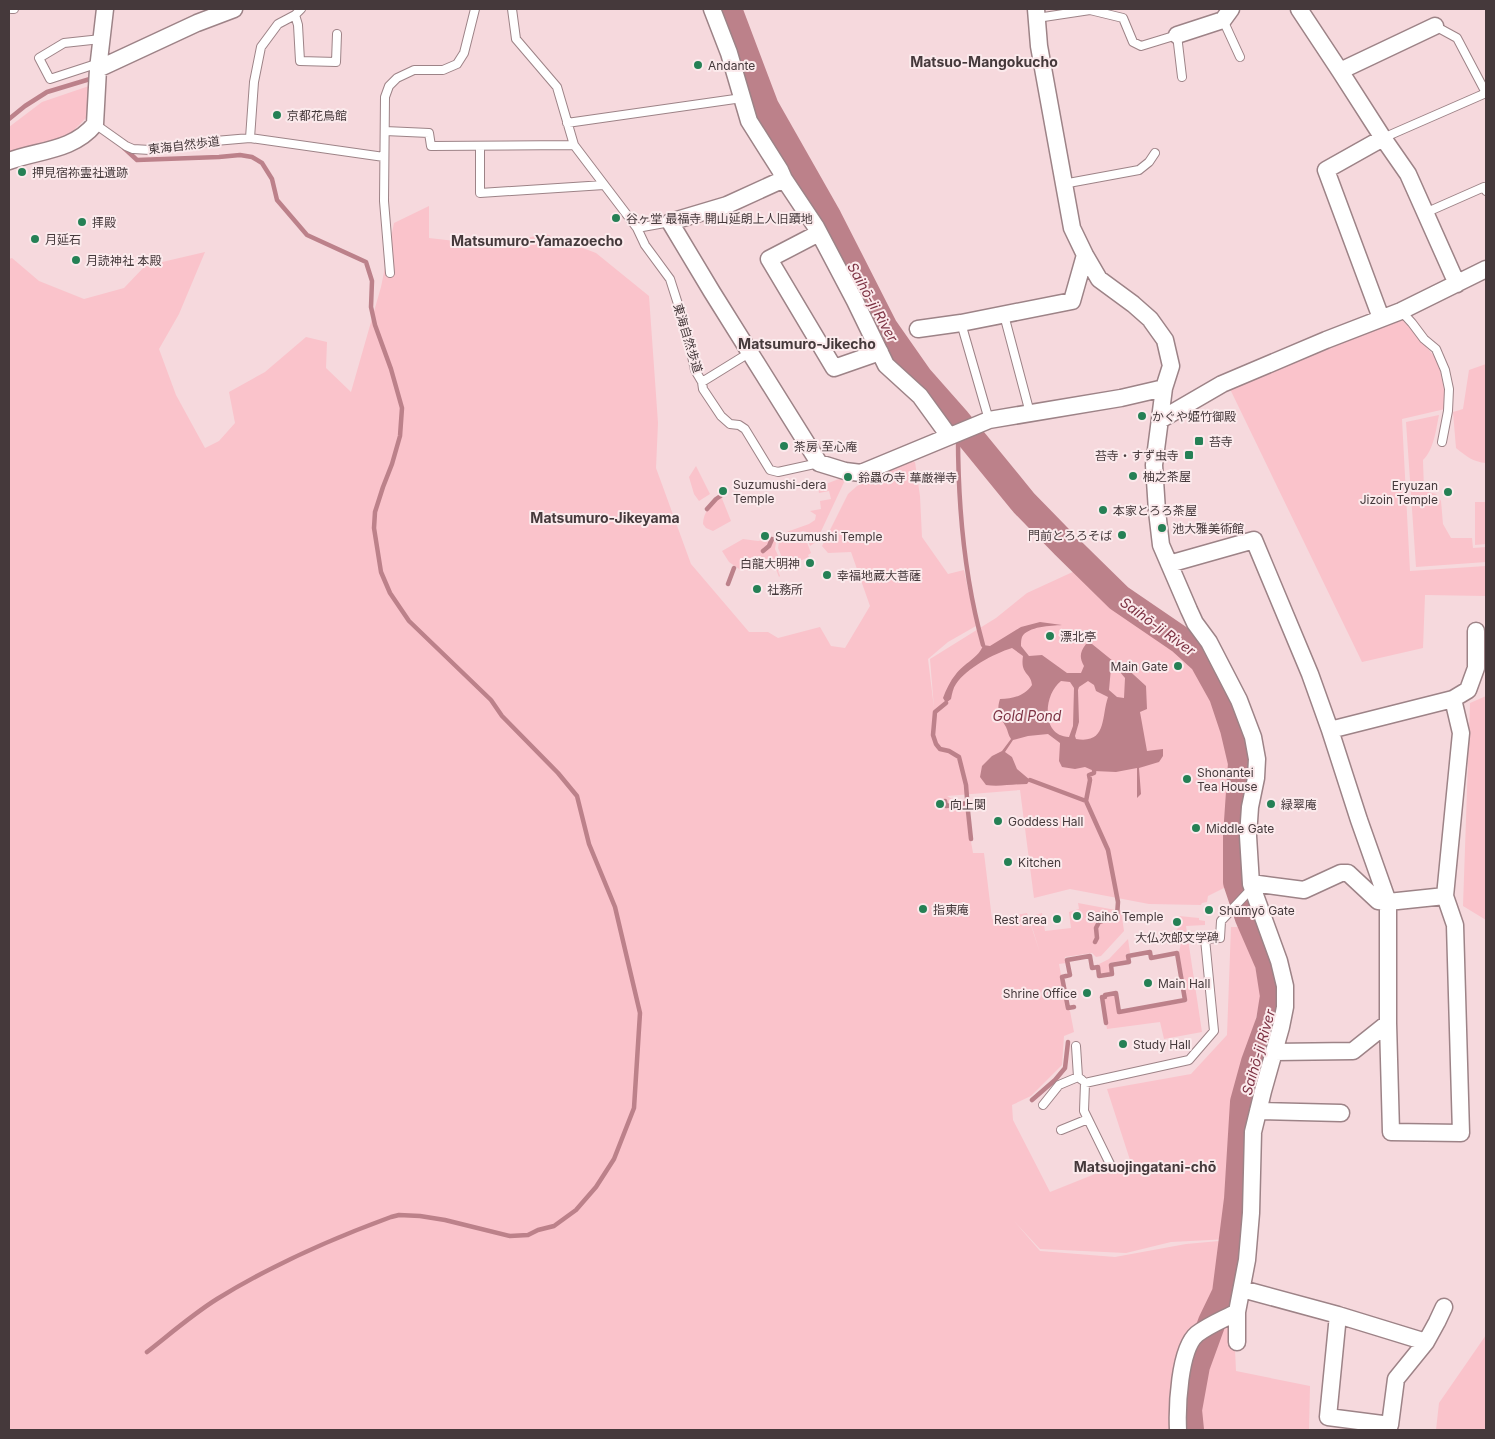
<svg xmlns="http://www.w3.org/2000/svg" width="1495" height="1439" viewBox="0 0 1495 1439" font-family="Inter,'Noto Sans JP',sans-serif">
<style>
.green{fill:#fac3cb}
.water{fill:#bc818a;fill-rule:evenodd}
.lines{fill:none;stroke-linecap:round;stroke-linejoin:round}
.stream{stroke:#bc818a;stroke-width:4.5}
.river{stroke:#bc818a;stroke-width:28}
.service-casing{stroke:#9d8387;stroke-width:10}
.minor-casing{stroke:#9d8387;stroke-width:19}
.service{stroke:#fff;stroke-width:8}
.minor{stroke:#fff;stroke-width:16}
.poi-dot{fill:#258055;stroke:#fbeaec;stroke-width:2}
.labels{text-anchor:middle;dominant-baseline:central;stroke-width:4;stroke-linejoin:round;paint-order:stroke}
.poi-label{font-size:12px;fill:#45393b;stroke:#fbeaec;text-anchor:start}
.street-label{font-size:12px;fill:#45393b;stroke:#fbeaec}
.neighbourhood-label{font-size:14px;font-weight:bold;fill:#45393b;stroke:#fbeaec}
.water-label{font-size:14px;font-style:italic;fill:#7d3243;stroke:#fbeaec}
</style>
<rect width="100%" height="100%" fill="#f6d9dd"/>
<path class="green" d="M89,86L91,93L88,116L70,134L35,147L9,154V127L42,102Z
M429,206V238L490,245L546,234L596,253L649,296L658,423L656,468L691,564L749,632H768L778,638L820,627L831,646L845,648L870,606L851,552L828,553L822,546L848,494L857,486L908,460L915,462L920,496L922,537L948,574L964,570L976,626L948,642L928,659L934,708L930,659L996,618L1027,593L1077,570L1120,608L1174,645L1196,663L1231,754L1228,886L1208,896L1207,902L1202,903L1201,905L1149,904L1070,889L1034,898L1020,790L947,796L965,807L973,853H984L992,919L1027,913L1040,953L1029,917L1042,913L1045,931L1071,928L1069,912L1079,909L1078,903L1121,911L1124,931L1101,956L1096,957L1092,953L1065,957L1066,963L1059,964L1067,1008L1070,1011L1074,1032L1064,1036L1062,1065L1031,1096L1012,1105L1013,1120L1050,1192L1130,1160L1107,1089L1191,1074L1227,1035L1231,927H1242L1254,960L1261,996L1237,1101L1233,1146L1229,1239L1171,1242L1126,1253L1040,1249L1014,1221L1040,1251L1115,1257L1186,1244L1230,1240L1236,1371L1310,1386L1309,1430H9V259L12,258L39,281L84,299L124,288L145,266L205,252L179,314L159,349L176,395L205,448L219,441L235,423L229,392L265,372L306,337L327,342L326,368L351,392L381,287L394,223Z
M1402,319L1435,357L1440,370L1444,389L1445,409L1402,419L1410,571L1486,566V596L1425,595L1423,648L1362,662L1230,389Z
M1486,364V463C1473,462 1466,456 1456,448L1453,412L1463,409L1469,370Z
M1439,415C1436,429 1434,450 1423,460L1424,491L1436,494L1441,501L1443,524L1451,538H1472L1473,548L1486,547V562L1416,567L1406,422Z
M696,466L710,494L699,501L694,494L689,477Z
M844,477L846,478L816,542L810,546L805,532L810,533L803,531L782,538L781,534L809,524L815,520L816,515L810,511L821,509L820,501L831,499L829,491L819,493L818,487Z
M721,496L731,521L713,531L706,528L703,524C703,512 712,502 721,496Z
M1485,496H1486V544L1475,545V502H1485Z
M803,532L811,553L808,555L809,557L786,567L778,548L779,542Z
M743,539L758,541L768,539L776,542L775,549L784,568L778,571L780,576L779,577L772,559L761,563L759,561L752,562L749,568L742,571L729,562L722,551Z
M1486,696V920L1463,906L1470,703Z
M1179,916L1199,918V920L1205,921V925L1186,926L1202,1032L1164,1039L1160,1022L1107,1029L1102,997L1115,994L1119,1013L1187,1002L1179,952L1181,943C1176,940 1175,938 1175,932L1181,924L1175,923Z
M1128,939L1130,953L1126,954L1127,960L1109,963L1110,973L1101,974L1099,964L1109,959Z
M1486,1335V1430H1436L1439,1403Z"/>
<path class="water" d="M1040,622L1062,625C1051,626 1028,626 1022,637C1021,640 1021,643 1021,646L1029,656L1042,655L1067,673H1081L1084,666C1079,657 1080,652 1086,644H1092L1113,661L1122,664L1146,686L1147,709L1140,712L1147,751L1163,749V756L1159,762L1139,768L1141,794L1137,798V768L1116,772L1094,771L1085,767L1075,769L1062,767L1059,761L1060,743L1048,734L1028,736L1013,740L1005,752L1012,757L1017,769L1030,780L1027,784C1013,784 999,787 986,785L980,777L982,766L992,756L1002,751L1011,739C1008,735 1008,731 1006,727C1000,717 996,711 1000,699C1013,699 1024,696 1032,685C1031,672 1020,675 1023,656L1012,648C993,654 967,668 956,684C953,688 952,694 951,699L946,703L943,698C946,690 950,681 956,674C963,664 980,657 983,645L990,646L1021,627ZM1115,666L1125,678L1124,698L1117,697L1109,690L1111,668ZM1061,681L1070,682L1074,688L1073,726L1069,737C1041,736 1043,695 1061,681ZM1088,681L1094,685L1096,691L1108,697C1101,718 1107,744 1076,739L1075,736L1079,722L1078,690L1079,687Z"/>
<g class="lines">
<path class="stream" d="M9,119L25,106L47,92L90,79
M124,148L137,160L219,157L240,155L252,157L262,163L272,179L277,200L307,235L366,262L372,281L371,307L375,325L391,369L402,408L400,436L392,464L383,487L375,512L374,528L381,572L390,593L409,621L491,700L502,716L558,773L577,796L589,844L615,907L640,1013L634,1108L614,1159L596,1187L576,1210L554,1226L538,1230L528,1235L510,1236L445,1220L420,1216L399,1215L391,1217C331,1239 272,1265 217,1299C193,1314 170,1334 147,1352
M958,436C958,506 964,577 983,645
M707,509L716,499L725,493
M763,551L769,546L772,539
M728,584L734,568
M946,703L935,712L933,735L936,744L940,749L949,751L959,757L966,785L967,798
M1094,771V773L1089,775L1090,780L1086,801L1108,850L1118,902L1117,916L1099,922L1096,928L1097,938L1095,942
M1030,780L1086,801
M945,801L946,806L968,803
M967,802L971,839
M1074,1007L1068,1008L1062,977L1070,975L1067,960L1090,956L1092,968L1098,967L1099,976L1112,974L1111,965L1129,962L1128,956L1150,952L1151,958L1177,953L1185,1000L1119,1012L1116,993L1105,995V997H1102L1106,1023
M1032,1100L1055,1080L1065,1068L1068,1042"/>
<path class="river" d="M728,9L765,107L828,218L884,328L919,378L957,421L1024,503L1065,545L1119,598L1182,641L1203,660L1223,696L1234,729L1242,763L1237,836V882L1249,918L1269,964L1274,996L1270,1021L1255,1062L1244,1102L1238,1199L1226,1293L1212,1322L1196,1366L1188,1410L1190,1430"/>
<defs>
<path id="service" d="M11,9H14
M512,9L516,39L557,87L574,145L637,228L670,222
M295,15L298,25L300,61L336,62L337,34
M1037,18L1090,10L1123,18L1133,42L1141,46L1177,35L1182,77
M1223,20L1240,57
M99,63L50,79L39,58L64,43L101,39
M567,123L742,98
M95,124L126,146L133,149L150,150L215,141L250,138L384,157
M385,131L429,133L431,146L574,145
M250,138L254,82L261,47L278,24L295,15L301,9
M1383,138L1486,93L1457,38L1435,26
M480,146V193L604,185
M1063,184L1139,170L1149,162L1155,153
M1425,213L1484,187L1486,191
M637,228L645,245L670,279L686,329L695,370L702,382L703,389L721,416L730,424L739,425L745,429L770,470L778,472L819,463
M390,273L384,201L385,97L389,86L397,78L414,70H443L457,64L464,53L475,9
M1401,311L1412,323L1424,339L1436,349L1445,370L1449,389L1448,411L1442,442
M1004,315L1030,413
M961,323L989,420
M702,382L749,353
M1076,1046L1078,1077L1082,1080
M1043,1105L1059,1085L1078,1077
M1061,1130L1088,1119
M1110,1164L1084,1111L1085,1083L1189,1060L1214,1031L1205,939L1220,938L1221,921L1252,888"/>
<path id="minor" d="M712,9L729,53L749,121L780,170L784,179L816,227L855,301L886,365L920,396L949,436
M1036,9L1039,46L1072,228L1085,255L1099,279L1133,304L1150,319L1165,340L1171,366L1164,388L1154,465L1157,511L1161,545L1189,610L1195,623L1209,642L1239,700L1253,737L1257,759L1256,778L1250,807L1248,836L1251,884L1279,961L1285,986V1007L1281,1027L1263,1091L1253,1132L1251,1213L1247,1260L1237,1312V1342
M1299,9L1340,71L1383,138L1408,174L1457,284
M1177,35L1223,20L1231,9
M98,69L197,23L234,9
M1340,71L1435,26
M9,161C39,150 73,151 95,124L98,69L105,9
M784,179L727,205L670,222L712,292L819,463L845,471L861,473L989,420L1121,398L1164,388
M819,233L769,259L834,368L880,352
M1381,318L1326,170L1383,138
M918,329L961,323L1072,301L1085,255
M1160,420L1222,384L1326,340L1401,311L1486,269
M1169,564L1254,540L1310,674L1330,730
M1453,699L1468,690L1476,668V631
M1251,883L1304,890L1341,873H1348L1378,901L1388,902L1445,896L1461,733L1453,699L1330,730L1359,820L1388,902V1023
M1274,1052L1353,1051L1388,1023L1391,1132L1461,1133L1455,925L1445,896
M1258,1111L1341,1113
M1242,1289L1338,1315L1426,1342L1396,1379L1390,1425L1328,1417L1338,1315
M1426,1342L1437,1322L1444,1307
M1178,1430C1177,1408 1179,1349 1197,1334C1209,1325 1224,1319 1237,1312"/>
</defs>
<use href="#service" class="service-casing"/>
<use href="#minor" class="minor-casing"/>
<use href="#service" class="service"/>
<use href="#minor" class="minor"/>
</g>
<g class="poi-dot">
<circle cx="698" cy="65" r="5"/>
<circle cx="277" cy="115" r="5"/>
<circle cx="22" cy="172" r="5"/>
<circle cx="616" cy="218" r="5"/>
<circle cx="82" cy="222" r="5"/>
<circle cx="35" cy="239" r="5"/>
<circle cx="76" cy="260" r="5"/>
<circle cx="1142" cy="416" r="5"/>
<rect x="1194" y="436" width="10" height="10" rx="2.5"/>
<circle cx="784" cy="446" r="5"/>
<rect x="1184" y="450" width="10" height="10" rx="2.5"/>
<circle cx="1133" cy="476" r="5"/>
<circle cx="848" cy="477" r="5"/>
<circle cx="723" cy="491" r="5"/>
<circle cx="1448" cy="492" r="5"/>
<circle cx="1103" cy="510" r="5"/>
<circle cx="1162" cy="528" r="5"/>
<circle cx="1122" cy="535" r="5"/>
<circle cx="765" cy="536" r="5"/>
<circle cx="810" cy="563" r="5"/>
<circle cx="827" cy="575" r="5"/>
<circle cx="757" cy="589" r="5"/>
<circle cx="1050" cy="636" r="5"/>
<circle cx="1178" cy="666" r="5"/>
<circle cx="1187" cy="779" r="5"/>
<circle cx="940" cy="804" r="5"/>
<circle cx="1271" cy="804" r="5"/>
<circle cx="998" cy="821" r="5"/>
<circle cx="1196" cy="828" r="5"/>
<circle cx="1008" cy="862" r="5"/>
<circle cx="923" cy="909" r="5"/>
<circle cx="1209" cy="910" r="5"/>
<circle cx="1077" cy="916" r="5"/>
<circle cx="1057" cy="919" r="5"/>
<circle cx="1177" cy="922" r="5"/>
<circle cx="1148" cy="983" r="5"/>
<circle cx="1087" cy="993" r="5"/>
<circle cx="1123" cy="1044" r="5"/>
</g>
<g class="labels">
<g class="poi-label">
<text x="708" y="65">Andante</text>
<text x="287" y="115">京都花鳥館</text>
<text x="32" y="172">押見宿祢霊社遺跡</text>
<text x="626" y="218">谷ヶ堂 最福寺 開山延朗上人旧蹟地</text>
<text x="92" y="222">拝殿</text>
<text x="45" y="239">月延石</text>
<text x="86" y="260">月読神社 本殿</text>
<text x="1152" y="416">かぐや姫竹御殿</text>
<text x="1209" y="441">苔寺</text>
<text x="794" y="446">茶房 至心庵</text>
<text x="1179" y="455" text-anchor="end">苔寺・すず虫寺</text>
<text x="1143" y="476">柚之茶屋</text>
<text x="858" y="477">鈴蟲の寺 華厳禅寺</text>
<text x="733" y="484">Suzumushi-dera<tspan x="733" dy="14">Temple</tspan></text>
<text x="1438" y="485" text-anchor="end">Eryuzan<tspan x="1438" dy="14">Jizoin Temple</tspan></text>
<text x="1113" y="510">本家とろろ茶屋</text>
<text x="1172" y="528">池大雅美術館</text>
<text x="1112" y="535" text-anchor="end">門前とろろそば</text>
<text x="775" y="536">Suzumushi Temple</text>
<text x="800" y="563" text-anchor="end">白龍大明神</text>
<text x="837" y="575">幸福地蔵大菩薩</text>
<text x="767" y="589">社務所</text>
<text x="1060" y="636">漂北亭</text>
<text x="1168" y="666" text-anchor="end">Main Gate</text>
<text x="1197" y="772">Shonantei<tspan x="1197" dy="14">Tea House</tspan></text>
<text x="950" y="804">向上関</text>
<text x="1281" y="804">緑翠庵</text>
<text x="1008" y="821">Goddess Hall</text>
<text x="1206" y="828">Middle Gate</text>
<text x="1018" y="862">Kitchen</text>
<text x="933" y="909">指東庵</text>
<text x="1219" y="910">Shūmyō Gate</text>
<text x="1087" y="916">Saihō Temple</text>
<text x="1047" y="919" text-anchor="end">Rest area</text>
<text x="1177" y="937" text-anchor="middle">大仏次郎文学碑</text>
<text x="1158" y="983">Main Hall</text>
<text x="1077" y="993" text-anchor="end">Shrine Office</text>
<text x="1133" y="1044">Study Hall</text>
</g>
<g class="street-label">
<text transform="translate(184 145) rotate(-7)">東海自然歩道</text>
<text transform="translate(688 338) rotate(73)">東海自然歩道</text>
</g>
<g class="neighbourhood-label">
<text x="984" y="61">Matsuo-Mangokucho</text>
<text x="537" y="240">Matsumuro-Yamazoecho</text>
<text x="807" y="343">Matsumuro-Jikecho</text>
<text x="605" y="517">Matsumuro-Jikeyama</text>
<text x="1145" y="1166">Matsuojingatani-chō</text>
</g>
<g class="water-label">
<text transform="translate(873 302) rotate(61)">Saihō-ji River</text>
<text transform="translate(1158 626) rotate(36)">Saihō-ji River</text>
<text x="1027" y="715">Gold Pond</text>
<text transform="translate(1258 1052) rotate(-74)">Saihō-ji River</text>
</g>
</g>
<rect width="1495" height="1439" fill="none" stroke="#45393b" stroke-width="20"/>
</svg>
